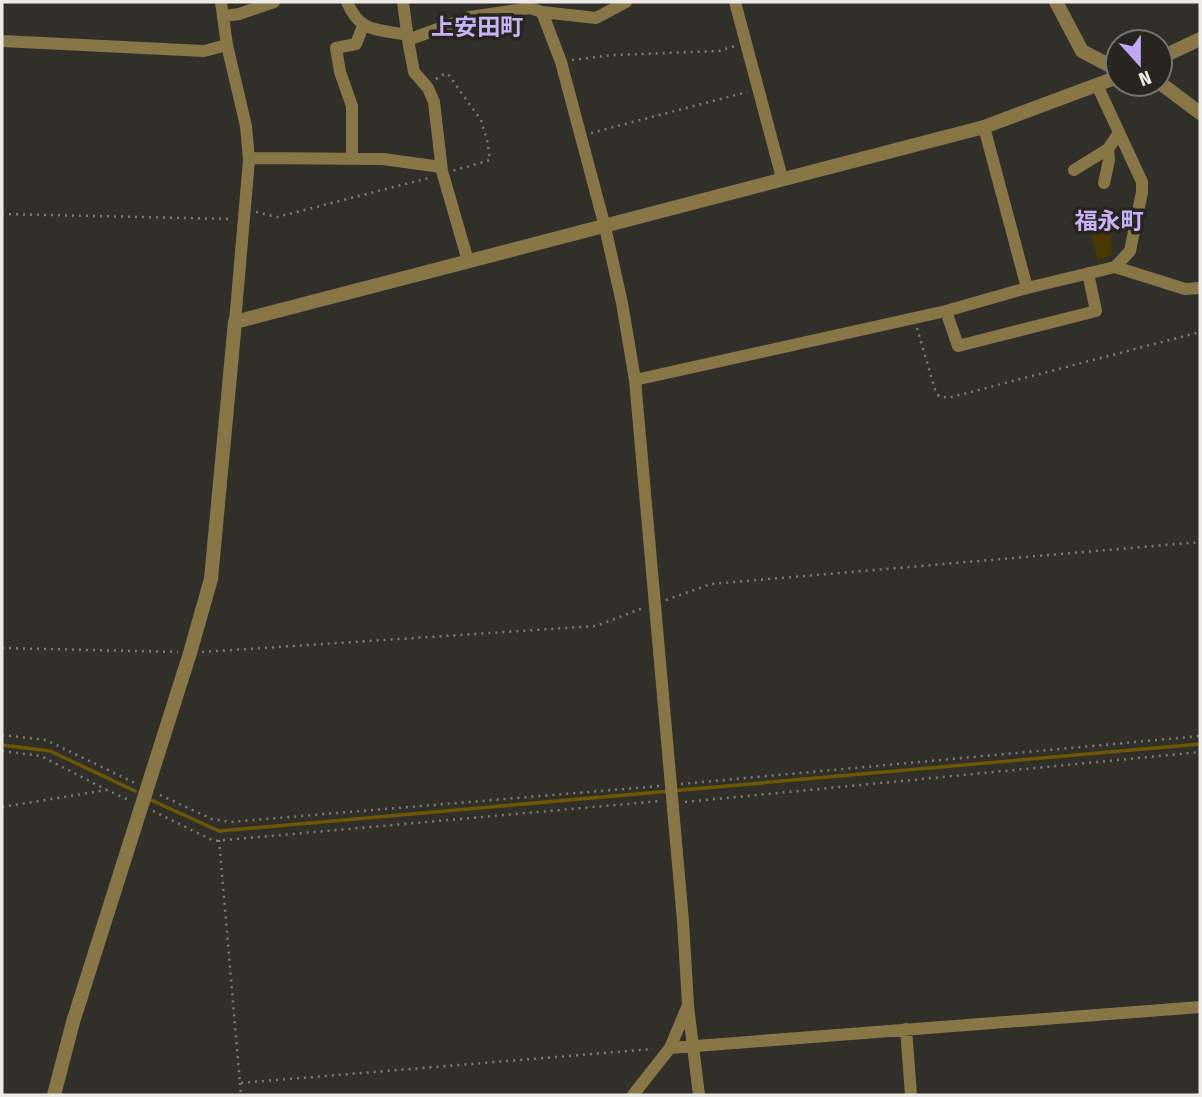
<svg xmlns="http://www.w3.org/2000/svg" width="1202" height="1097" viewBox="0 0 1202 1097" font-family="'Fira Sans Condensed','Noto Sans JP',sans-serif">
<style>
.green{fill:#493801}
.lines{fill:none;stroke-linecap:round;stroke-linejoin:round}
.stream{stroke:#6d5604;stroke-width:3.5}
.path{stroke:#7c7b76;stroke-width:2.5;stroke-dasharray:2 5;stroke-linecap:butt}
.minor{stroke:#887647;stroke-width:12}
.tertiary{stroke:#887647;stroke-width:14}
.labels{text-anchor:middle;dominant-baseline:central;stroke-width:7;stroke-linejoin:round;paint-order:stroke}
.quarter-label{font-size:23px;font-weight:bold;fill:#c9b2f7;stroke:#272520}
</style>
<rect width="100%" height="100%" fill="#312f2a"/>
<path class="green" d="M1111,223L1112,255L1098,261L1089,230Z"/>
<g class="lines">
<path class="stream" d="M2,745L50,751L135,791
M151,800L219,831L1200,744"/>
<path class="path" d="M572,60L613,55L719,51L735,46
M436,79L442,75L448,74L481,120L487,140L490,160L452,171
M591,133L747,92
M256,212L277,217L429,178
M2,214L233,219
M917,328L936,393L939,396L948,398L1200,332
M666,600L711,584L1200,542
M2,648L178,652
M202,652L596,626L643,608
M2,735L46,740L135,783
M2,751L41,756L107,790
M681,784L1200,736
M160,795L212,819L230,822L660,786
M685,802L1200,752
M2,807L107,790L131,801
M153,811L214,841L660,801
M219,840L240,1083L653,1049
M240,1083L241,1095"/>
<path class="minor" d="M221,2L227,45L246,126L249,160L235,322
M347,2C360,33 377,29 407,35
M403,2L408,40L470,17L530,8
M527,2L530,8L542,12L561,62L605,227L622,303L635,380L683,921L688,1005L670,1048L633,1095
M735,2L782,178
M542,12L596,18L626,2
M224,16L239,14L274,2
M408,40L414,72L428,88L434,102L442,171L468,261
M2,41L204,51L227,45
M1097,85L1142,182V192L1130,251L1115,267
M984,127L1027,288
M249,158L383,159L441,167
M352,159V106L340,72L336,48L356,44L363,26
M1074,170L1108,149L1119,133
M1104,183L1109,160L1108,149
M946,311L958,346L1096,311L1088,273
M635,380L946,311L1027,288L1115,267L1185,289L1200,288
M688,1006L699,1095
M906,1029L911,1095
M670,1048L1200,1007"/>
<path class="tertiary" d="M1056,2L1082,51L1118,70
M1160,58L1200,39
M1160,83L1200,113
M54,1095L73,1022L190,653L211,579L235,322L984,127L1118,77"/>
</g>
<g class="labels">
<g class="quarter-label">
<text x="477" y="27">上安田町</text>
<text x="1109" y="221">福永町</text>
</g>
</g>
<rect width="1202" height="1097" fill="none" stroke="#ecebe7" stroke-width="7"/>
<g transform="translate(1139 63) rotate(159)"><circle r="33" fill="#272520" stroke="#767470" stroke-width="2"/>
<path d="M0-5L12 26L0 18L-12 26Z" fill="#c2a8f3"/>
<text y="-10" font-size="19" font-weight="bold" text-anchor="middle" fill="#ecebe7">N</text>
</g>
</svg>
